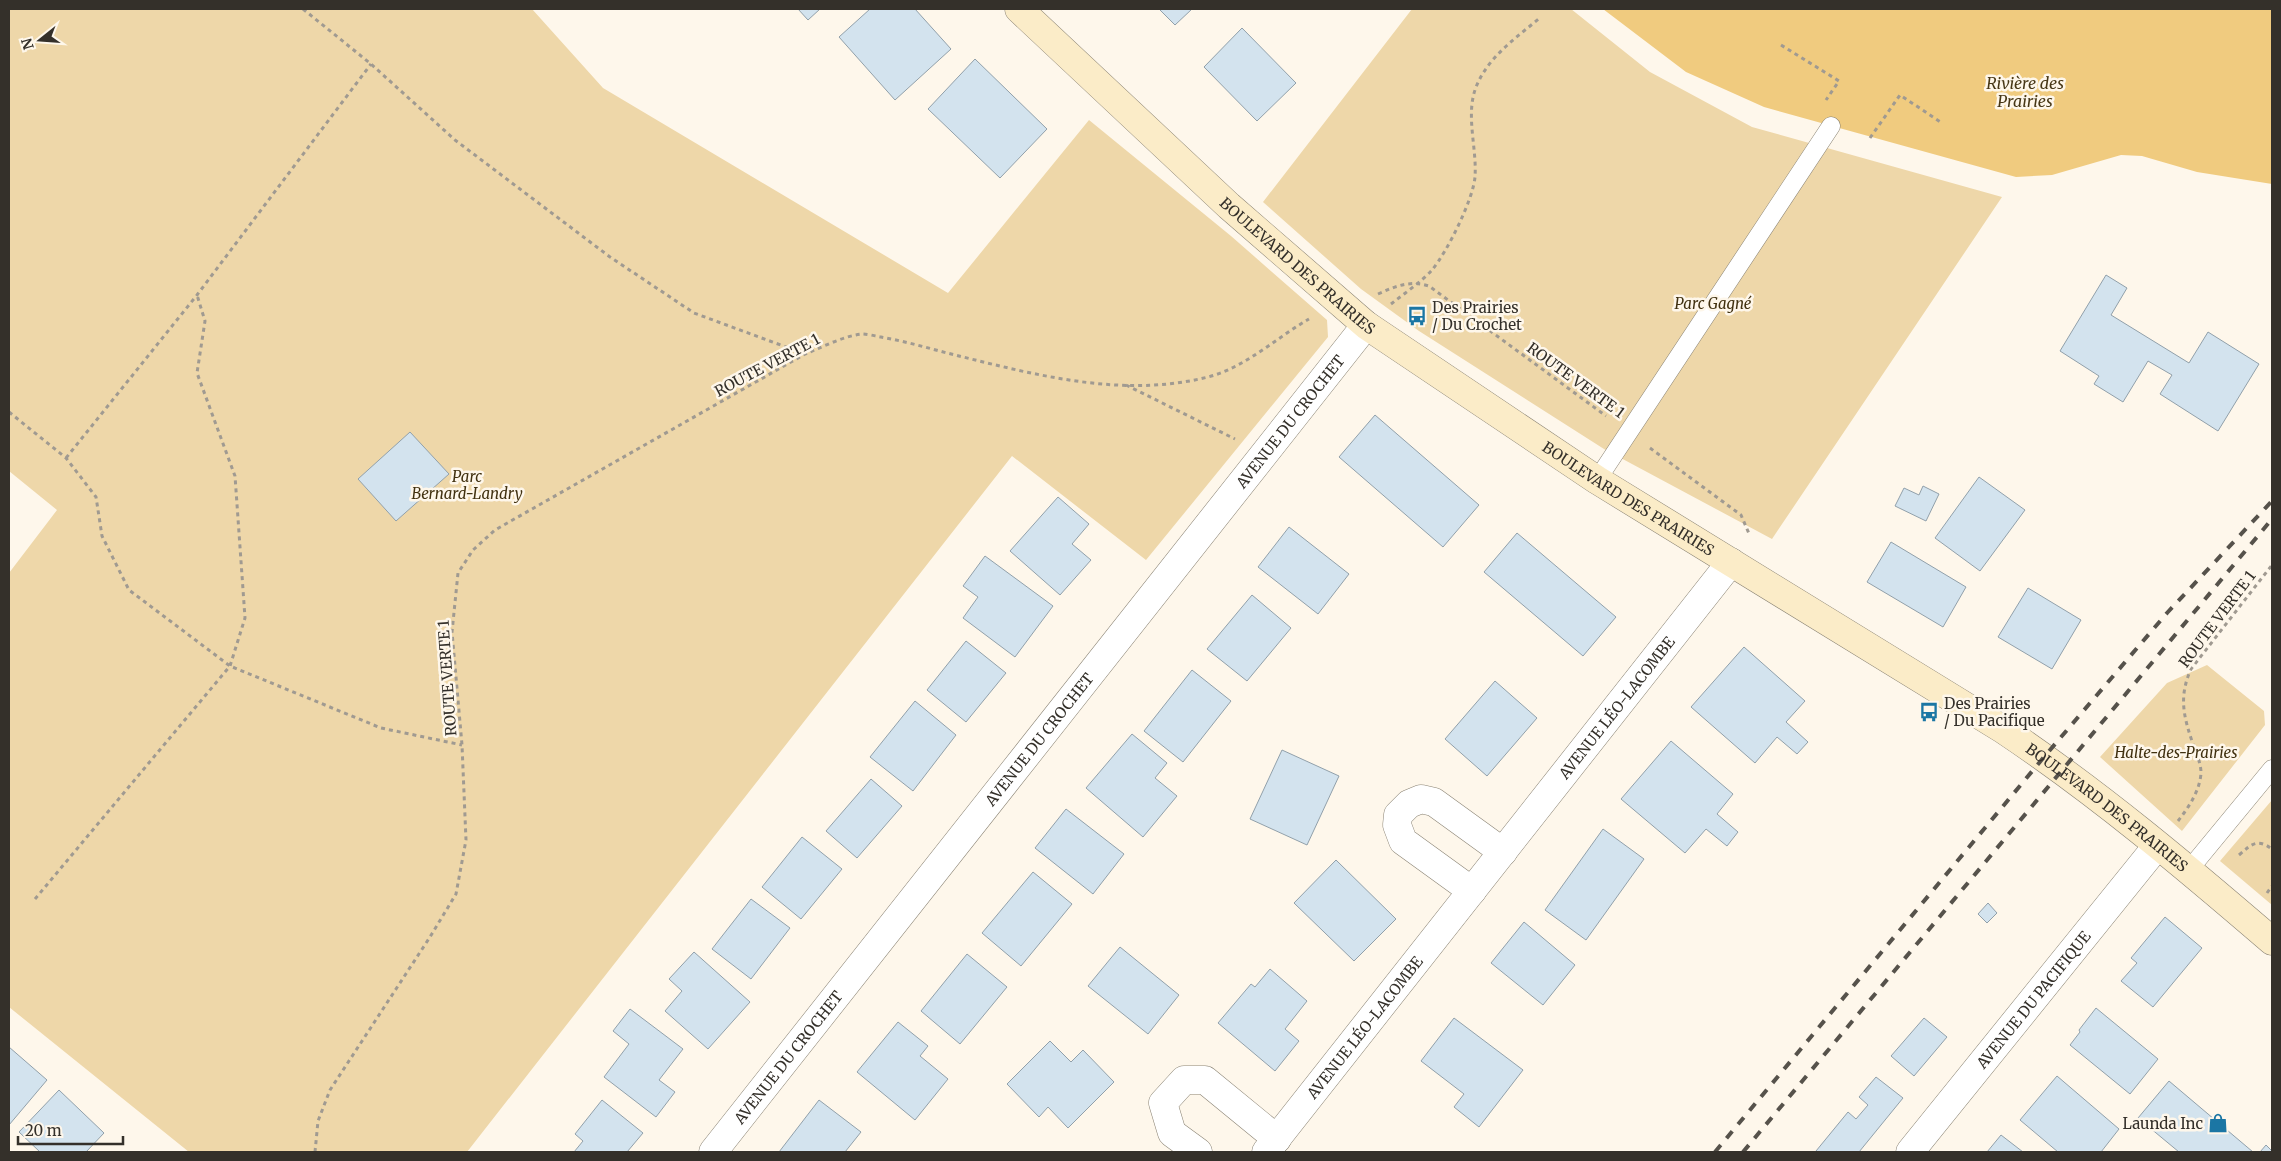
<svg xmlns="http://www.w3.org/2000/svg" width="2281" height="1161" viewBox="0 0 2281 1161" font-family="Merriweather,serif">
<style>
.green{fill:#eed7a9}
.water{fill:#f0cb7f}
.building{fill:#d3e3ee;stroke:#91a0aa}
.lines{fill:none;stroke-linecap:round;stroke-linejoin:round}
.lane-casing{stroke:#8a8374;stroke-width:19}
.street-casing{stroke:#8a8374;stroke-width:29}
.secondary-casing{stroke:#8a8374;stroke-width:29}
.path{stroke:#a09a91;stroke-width:3;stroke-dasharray:4 4;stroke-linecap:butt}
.lane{stroke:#fff;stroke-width:18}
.street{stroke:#fff;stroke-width:28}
.secondary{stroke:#fbecc8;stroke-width:28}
.rail{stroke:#56524b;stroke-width:4;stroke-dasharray:9 9;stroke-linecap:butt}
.labels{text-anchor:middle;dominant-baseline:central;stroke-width:5;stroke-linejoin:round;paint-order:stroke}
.street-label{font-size:15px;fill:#34302a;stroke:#fef7eb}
.park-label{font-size:15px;font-style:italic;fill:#413110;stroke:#fef7eb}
.poi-label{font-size:15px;fill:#34302a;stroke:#fef7eb;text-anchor:start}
.water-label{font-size:16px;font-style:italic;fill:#473716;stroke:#fef7eb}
</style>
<rect width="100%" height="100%" fill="#fef7eb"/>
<path class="green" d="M9,9H532L603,88L948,293L1089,120L1231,236L1327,320L1328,337L1146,560L1012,456L467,1152H189L9,1007V573L57,510L9,471Z
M1412,9H1571L1650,72L1752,127L2002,197L1772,539L1604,449L1419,331L1361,289L1263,202Z
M2207,665L2264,711L2265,725L2182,831L2100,757L2167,683Z
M2272,800V905L2220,861Z"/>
<path class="water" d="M1603,9H2272V184L2197,172L2142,156L2121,155L2052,175L2016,177L1764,107L1686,72Z"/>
<path class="building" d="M798,9H820L808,20Z
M870,9H915L951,49L895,100L839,37Z
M1159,9H1192L1175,25Z
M1242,28L1296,83L1257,121L1204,67Z
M975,59L1047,129L1000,178L928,109Z
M2106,275L2127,288L2111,315L2189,363L2208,332L2259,364L2218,431L2160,394L2172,375L2148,361L2123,402L2094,384L2099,376L2060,351Z
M1375,415L1479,505L1443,547L1339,457Z
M410,432L449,474L396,521L358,479Z
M1979,477L2025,510L1980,571L1935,538Z
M1923,486L1939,494L1926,521L1895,506L1904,488L1919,495Z
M1058,497L1089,524L1072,544L1091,560L1060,595L1010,551Z
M1289,527L1349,574L1318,614L1258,567Z
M1517,533L1616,617L1583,656L1484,572Z
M1891,542L1966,587L1943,627L1867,582Z
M985,556L1053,606L1015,657L963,618L978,597L963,586Z
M2028,588L2081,620L2052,669L1998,637Z
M1252,595L1291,628L1247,681L1207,649Z
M966,641L1006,673L966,722L927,690Z
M1744,647L1805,701L1786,722L1808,742L1797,754L1777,737L1755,763L1691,707Z
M1192,670L1231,701L1183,762L1144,731Z
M1495,681L1537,718L1487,776L1445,739Z
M915,701L956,735L913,791L870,757Z
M1132,734L1167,763L1155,778L1177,796L1143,837L1086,788Z
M1671,741L1733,794L1717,814L1738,832L1727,846L1706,829L1685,853L1621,799Z
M1282,750L1339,776L1307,845L1250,819Z
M871,779L902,806L857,858L826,831Z
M1066,809L1124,854L1093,894L1035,848Z
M1603,829L1644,859L1586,940L1545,910Z
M802,837L842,869L801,919L762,887Z
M1336,860L1396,919L1354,961L1294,903Z
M1033,872L1072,904L1021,966L982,933Z
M751,899L790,928L751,979L712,949Z
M1988,903L1997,913L1987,923L1978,914Z
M2165,917L2202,948L2153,1007L2121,981L2137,963L2131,958Z
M1524,922L1575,965L1543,1005L1491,963Z
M1120,947L1179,995L1148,1034L1088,986Z
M694,952L750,1002L708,1049L665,1011L682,991L669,979Z
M967,954L1007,987L960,1044L921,1011Z
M1270,969L1307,1001L1285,1029L1299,1041L1275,1071L1218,1023L1251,984L1255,987Z
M2096,1008L2158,1059L2130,1094L2070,1045L2080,1032L2079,1030Z
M630,1009L683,1049L659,1080L675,1092L656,1117L604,1077L629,1044L613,1031Z
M1454,1018L1523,1070L1479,1127L1454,1107L1464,1094L1421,1061Z
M1924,1018L1947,1037L1914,1076L1891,1056Z
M898,1022L928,1046L920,1056L948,1079L915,1120L857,1072Z
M1050,1041L1071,1062L1083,1050L1114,1082L1068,1128L1048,1107L1039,1117L1007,1084Z
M9,1047L47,1080L9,1125Z
M2057,1076L2119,1129L2101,1152H2058L2020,1120Z
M1876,1077L1903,1098L1859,1152H1818L1816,1151L1848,1112L1856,1119L1868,1105L1859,1097Z
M2169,1081L2253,1152H2179L2138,1118Z
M59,1090L104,1133L86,1152H40L19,1132Z
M602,1100L643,1133L627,1152H574L583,1141L575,1134Z
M819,1100L861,1132L845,1152H779Z
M2001,1135L2023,1152H1987Z
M2266,1145L2272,1151V1152H2260Z"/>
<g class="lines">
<defs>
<path id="lane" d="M1597,480L1831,126
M2188,871L2272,769"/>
<g id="street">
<path d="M1472,891L1403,841L1397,825L1398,815L1409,804L1421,799L1434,802L1503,852"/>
<path id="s1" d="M713,1152L1366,325"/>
<path d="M1198,1152L1172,1133L1163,1103L1184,1080H1205L1277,1139"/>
<path id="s2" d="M1266,1152L1731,562"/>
<path id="s3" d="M1910,1152L2157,846"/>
</g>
<g id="secondary">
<path id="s4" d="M1019,9L1229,206L1366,325L1597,480L2004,730C2098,793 2186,867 2272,941"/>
</g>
</defs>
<use href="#lane" class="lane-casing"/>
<use href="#street" class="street-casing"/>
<use href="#secondary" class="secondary-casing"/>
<path class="path" d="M303,9L371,64L455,140L610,257L694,313L805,354
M1781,45L1839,81L1826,100
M1870,138L1900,95L1942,123
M1378,294C1396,286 1410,280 1429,286L1606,416
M1391,304C1405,293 1421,282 1432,270C1447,252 1473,200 1475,177C1477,149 1466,117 1475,90C1486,58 1516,38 1541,17
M1126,385L1235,439
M9,412L66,458L96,497L102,536L129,590L230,666L381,728L462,745
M1650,448L1741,515L1750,536
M66,458L197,295L371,64
M2178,821C2189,807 2200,790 2201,773C2201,764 2197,755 2194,747C2184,718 2178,698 2191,669L2272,565
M2239,855C2252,844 2257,838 2272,849
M2267,893L2272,886
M35,899L230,666L245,618L235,476L197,373L205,321L197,295
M315,1152L318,1121L330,1090L430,937L456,894L466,840L462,745L452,632L458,573L473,550L495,530L805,354C823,347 843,336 862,334C868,334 875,336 881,337C903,341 925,347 947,353C1032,374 1121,399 1208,377C1246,367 1276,338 1309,319"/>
<use href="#lane" class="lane"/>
<use href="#street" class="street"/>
<use href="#secondary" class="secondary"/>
<path class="rail" d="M1715,1152L2044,757L2167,613L2272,501
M1743,1152L2272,519"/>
</g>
<defs>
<symbol id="bus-bare" viewBox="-9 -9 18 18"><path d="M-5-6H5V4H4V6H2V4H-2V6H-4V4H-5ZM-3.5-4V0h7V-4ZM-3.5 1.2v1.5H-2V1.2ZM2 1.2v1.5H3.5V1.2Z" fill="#1b76a4" stroke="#fef7eb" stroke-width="2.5" paint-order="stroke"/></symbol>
<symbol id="shop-bare" viewBox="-9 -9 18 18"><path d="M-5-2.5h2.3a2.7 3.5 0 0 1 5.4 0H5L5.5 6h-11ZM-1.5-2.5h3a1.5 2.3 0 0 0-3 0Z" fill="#1b76a4" stroke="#fef7eb" stroke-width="2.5" paint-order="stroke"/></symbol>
</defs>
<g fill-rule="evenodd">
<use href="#bus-bare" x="1403" y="302" width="28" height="28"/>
<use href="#bus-bare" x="1915" y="698" width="28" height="28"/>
<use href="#shop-bare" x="2204" y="1109" width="28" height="28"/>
</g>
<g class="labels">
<g class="street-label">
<text stroke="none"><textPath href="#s4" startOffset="379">BOULEVARD DES PRAIRIES</textPath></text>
<text transform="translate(767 365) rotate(-28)">ROUTE VERTE 1</text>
<text transform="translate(1576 380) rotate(36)">ROUTE VERTE 1</text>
<text stroke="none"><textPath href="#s1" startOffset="931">AVENUE DU CROCHET</textPath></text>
<text stroke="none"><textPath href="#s4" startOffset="784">BOULEVARD DES PRAIRIES</textPath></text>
<text transform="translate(2217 619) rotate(-53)">ROUTE VERTE 1</text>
<text transform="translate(447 678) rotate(-94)">ROUTE VERTE 1</text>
<text stroke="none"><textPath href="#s2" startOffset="566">AVENUE LÉO-LACOMBE</textPath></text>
<text stroke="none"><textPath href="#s1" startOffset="526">AVENUE DU CROCHET</textPath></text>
<text stroke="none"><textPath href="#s4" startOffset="1354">BOULEVARD DES PRAIRIES</textPath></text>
<text stroke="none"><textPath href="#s3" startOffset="196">AVENUE DU PACIFIQUE</textPath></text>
<text stroke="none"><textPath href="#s2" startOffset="159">AVENUE LÉO-LACOMBE</textPath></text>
<text stroke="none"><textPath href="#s1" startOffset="121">AVENUE DU CROCHET</textPath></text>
</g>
<g class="park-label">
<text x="1713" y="303">Parc Gagné</text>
<text x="467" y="476">Parc<tspan x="467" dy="17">Bernard-Landry</tspan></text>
<text x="2176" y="752">Halte-des-Prairies</text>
</g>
<g class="poi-label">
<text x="1432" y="307">Des Prairies<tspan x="1432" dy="17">/ Du Crochet</tspan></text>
<text x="1944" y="703">Des Prairies<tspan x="1944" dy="17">/ Du Pacifique</tspan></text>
<text x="2203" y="1123" text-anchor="end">Launda Inc</text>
</g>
<g class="water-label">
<text x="2025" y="83">Rivière des<tspan x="2025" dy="18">Prairies</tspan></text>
</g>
</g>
<rect width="2281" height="1161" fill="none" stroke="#34302a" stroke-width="20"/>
<g transform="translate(40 40) rotate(253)" stroke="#fef7eb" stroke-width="4" paint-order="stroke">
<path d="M0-4L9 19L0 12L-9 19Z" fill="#34302a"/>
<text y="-8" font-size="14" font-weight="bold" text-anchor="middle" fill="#34302a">N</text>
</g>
<path d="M18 1136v8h105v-8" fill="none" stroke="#34302a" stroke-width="2.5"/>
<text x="25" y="1136" font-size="15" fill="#34302a" stroke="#fef7eb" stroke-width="4" paint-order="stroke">20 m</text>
</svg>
